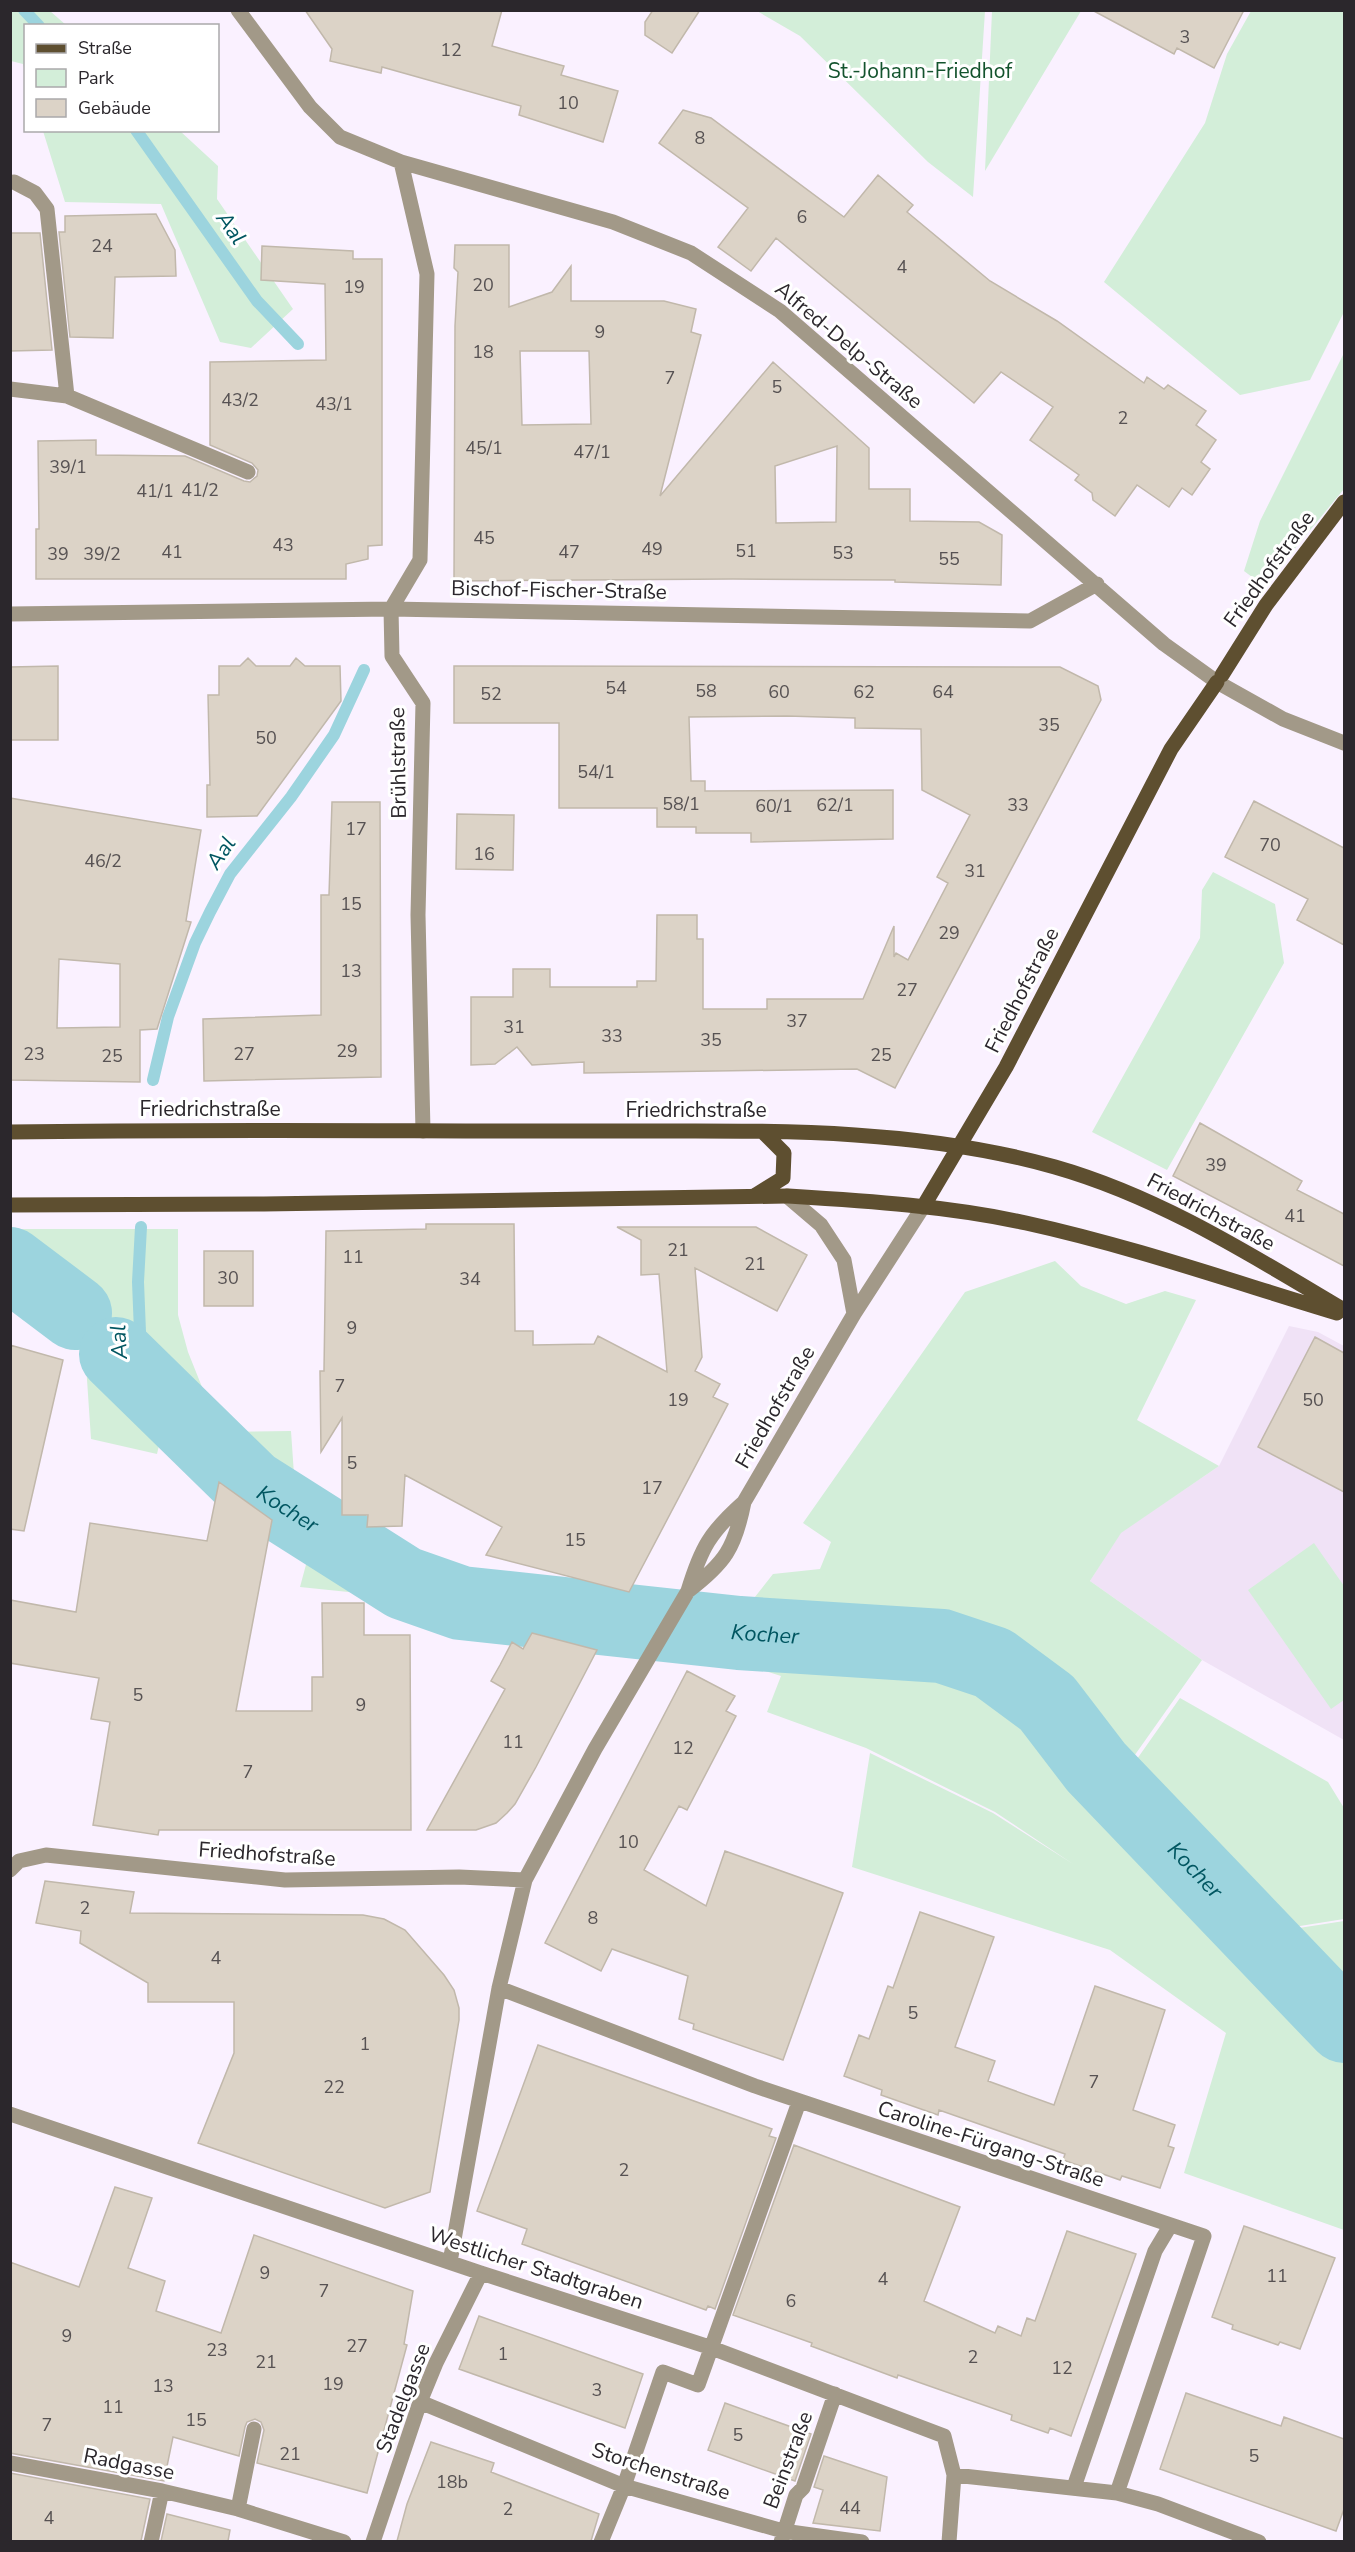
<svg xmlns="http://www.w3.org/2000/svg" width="1355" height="2552" viewBox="0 0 1355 2552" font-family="'Nunito Sans',sans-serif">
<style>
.built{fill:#f0e2f6}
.green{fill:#d3eed9}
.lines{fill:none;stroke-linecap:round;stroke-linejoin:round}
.stream{stroke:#9cd4de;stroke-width:12}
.river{stroke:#9cd4de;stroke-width:74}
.building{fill:#dcd3c7;stroke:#c1b8ab;stroke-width:1.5;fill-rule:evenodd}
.minor{stroke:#a29988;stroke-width:15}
.major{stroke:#5e4f30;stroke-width:15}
.labels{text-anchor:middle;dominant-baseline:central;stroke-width:6;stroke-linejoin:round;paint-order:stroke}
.number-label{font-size:18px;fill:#575253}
.park-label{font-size:21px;fill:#13532d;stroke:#fff}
.street-label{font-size:21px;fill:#2b272c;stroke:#fff}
.water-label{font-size:22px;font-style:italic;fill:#015661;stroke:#fff}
</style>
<rect width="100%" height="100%" fill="#faf1ff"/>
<path class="built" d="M1289,1326L1318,1332L1344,1346V1740L1202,1660L1090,1581L1120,1533L1219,1466Z"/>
<path class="green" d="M992,10L1081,11L985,171L992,11Z
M10,11H50L66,25L26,26L25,72L23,64L11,61Z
M757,11H985L973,197L928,162L800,36Z
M1251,11H1344V312L1310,380L1240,395L1104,282L1205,123L1227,54Z
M43,131H180L218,166L217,199L293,309L251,348L220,342L161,204L65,202Z
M1344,353V489L1264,586L1244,571L1260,521Z
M1213,872L1275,904L1284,963L1167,1170L1092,1132L1200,938L1202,890Z
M10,1229H178V1315L188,1352L220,1432L291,1431L295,1489L390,1557L443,1579L584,1598L579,1641L527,1629L514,1642L358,1593L300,1587L311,1546L236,1495L164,1424L157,1454L91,1439L82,1305L60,1285L44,1329L23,1320L11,1305Z
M1055,1261L1081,1286L1126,1304L1165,1291L1196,1300L1137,1420L1219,1466L1121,1533L1090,1581L1202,1660L1120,1776L1267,1933L1344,1921V2230L1184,2173L1226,2033L1110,1950L852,1867L870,1753L993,1813L1073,1864L995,1812L866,1748L767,1712L781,1676L737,1662L736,1621L773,1574L820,1569L831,1542L803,1523L965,1292Z
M1314,1543L1344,1586V1700L1331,1709L1248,1590Z
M1180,1698L1328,1782L1344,1808V1919L1268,1931L1125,1776Z"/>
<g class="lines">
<path class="stream" d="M24,10L39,26
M136,130L257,301L298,344
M153,1080L168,1017L195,943L210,912L230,874L291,797L334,735L364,670
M141,1227L138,1282L142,1382"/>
<g class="river">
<path d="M10,1264L75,1313"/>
<path id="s1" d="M116,1354L251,1486L404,1583L461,1603L739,1633L942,1646L993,1663L1047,1703L1096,1767L1344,2026"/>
</g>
</g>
<path class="building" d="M305,10H502L492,46L564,66L561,75L618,91L603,142L519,115L521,106L382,67L381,73L330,61L332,49Z
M653,10H700L672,53L645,35V22Z
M1092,10H1244L1214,68L1177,48L1174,54Z
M683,110L711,118L844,217L878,175L913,205L907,212L990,281L1057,321L1144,383L1147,377L1164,389L1168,385L1206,411L1196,425L1216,440L1201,462L1210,469L1192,495L1182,488L1169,507L1137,485L1115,516L1093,500L1092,493L1075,480L1079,475L1030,440L1053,407L1001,372L974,403L776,238L751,271L718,247L748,208L659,143Z
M156,214L175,250L176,276L115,277L113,338L70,337L59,232H65V216Z
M10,233H40L52,350L10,351Z
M455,245H509V307L552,292L571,266V301H664L696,309L691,332L701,335L660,496L773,362L869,448V489H910V521L979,522L1002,535L1001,585L895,582V580L733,579L454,581L455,326L458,272L454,268ZM520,351H589L591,424L522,425ZM837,446L836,522L776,523L775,466Z
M262,246L353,251V259H382V545L368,546V559L346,564V579H36V529H39L38,441L96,440V455L185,456L244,481L250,482L257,476L258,470L252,463L210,445V362L326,360L325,284L261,280Z
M248,658L256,666H290L296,658L305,666H340L341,701L257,816L207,817V785H210L208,695H219V666H240Z
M58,666V740H10V667Z
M454,666L1060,667L1098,686L1101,700L895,1088L857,1069L584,1073V1062L532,1065L517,1047L495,1064L471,1065V997H513V969H550V987H637V981H656L657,915H697V939H703V1009H767V999H863L894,926V957L896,953L908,960L948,883L937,877L970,815L922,790L921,729L855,728V718L787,716L689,717L691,781H705V791L893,790V839L751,842V833H696V827H657V808H559V723H454Z
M10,798L201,830L186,921L191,922L157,1029L140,1030V1082L10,1080ZM59,959L120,964V1027L57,1028Z
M1254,801L1344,848V945L1297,920L1308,899L1225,857Z
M332,802H380L381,1077L204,1081L203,1019L321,1015V895H329Z
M457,814L514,815L513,870L456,869Z
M1200,1123L1302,1181L1297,1190L1344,1214V1266L1173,1176Z
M426,1224H514L515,1331H533V1345L594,1344L598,1336L667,1372L659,1274L641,1275V1240L617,1227H756L807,1255L777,1311L695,1268L702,1357L695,1371L720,1384L713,1397L728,1404L629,1592L486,1555L502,1527L405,1475L402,1526L367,1527L368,1515H342V1418L321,1452L320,1371H324L326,1231L426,1229Z
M204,1251H253V1306H204Z
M1315,1337L1344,1353V1492L1258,1447Z
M10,1345L63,1360L24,1531L10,1529Z
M219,1482L272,1520L236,1711H312V1677H323L322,1603H364V1635H410L411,1830H159L158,1835L93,1825L110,1722L91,1719L99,1678L10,1663V1600L76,1612L90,1523L207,1541Z
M532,1633L597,1650L536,1767L515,1804L507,1813L496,1823L476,1830H427L505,1689L491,1681L500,1665L512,1642L523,1649Z
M687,1671L735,1696L726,1711L736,1716L687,1810L679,1806L644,1870L706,1906L725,1851L843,1893L783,2060L693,2029L694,2024L679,2019L688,1976L612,1949L601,1971L545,1943Z
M45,1881L134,1892L130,1913L363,1915L384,1919L405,1930L444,1975L454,1990L459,2008V2020L430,2192L385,2208L198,2143L234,2053V2002H148V1983L80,1943L81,1931L36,1923Z
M920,1912L994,1937L955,2047L995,2061L988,2081L1054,2105L1095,1986L1165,2010L1133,2110L1175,2125L1168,2146L1174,2148L1160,2188L1122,2176L1120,2180L1063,2160L1065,2154L939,2110L938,2115L881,2095L882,2090L844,2076L859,2035L869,2039L888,1986L893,1988Z
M538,2045L772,2129L769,2136L776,2138L715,2309L708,2306L706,2310L522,2244L527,2229L477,2211Z
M794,2145L960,2207L924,2301L995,2333L998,2326L1021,2336L1027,2318L1035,2321L1067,2231L1136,2254L1071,2436L1050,2428L1048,2433L1011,2420L1012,2415L898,2375L897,2378L811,2346L812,2343L733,2315Z
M115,2187L152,2198L128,2268L165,2281L156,2311L221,2333L254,2235L413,2291L404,2344L407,2345L367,2493L257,2463L264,2430L261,2422L255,2419L247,2422L245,2427L239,2456L173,2437L164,2481L10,2453V2262L79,2287Z
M1244,2226L1335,2258L1300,2349L1280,2342L1278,2345L1232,2329L1233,2325L1212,2317Z
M479,2316L643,2374L625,2428L459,2369Z
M1186,2393L1281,2426L1284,2417L1344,2439V2509L1336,2531L1160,2469Z
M725,2403L811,2434L795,2481L708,2450Z
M431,2442L494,2463L491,2472L599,2514L591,2541H397L407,2504Z
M824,2456L887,2477L880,2531L813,2523L823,2490L814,2487Z
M10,2473L150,2499L141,2541H10Z
M167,2514L230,2530L228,2541H161Z"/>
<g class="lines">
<path class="minor" d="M238,10L310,107L340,137L401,162L613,222L691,253L780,311L1164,644L1217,682L1283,719L1344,743
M401,162L427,274L420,560L391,609L392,656L423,703L418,915L423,1131
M10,389L67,396L47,209L35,193L14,182
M67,396L248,472
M10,614L391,609L1030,621L1097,584
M787,1196L821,1225L844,1260L854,1314
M688,1591C725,1563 735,1548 744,1502
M10,1870L19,1861L46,1855L285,1880L459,1877L525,1880
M499,1988L755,2086L1204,2236L1117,2493
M10,2114L481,2273L709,2347L944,2436L954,2475L949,2542
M450,2262L499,1988L525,1880L595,1749L688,1591C701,1548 710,1532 744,1502L854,1314L923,1207
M420,2402L624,2486L783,2531L862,2542
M10,2463L162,2491L238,2509L344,2542
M954,2475L1117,2493L1158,2504L1259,2542
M1074,2487L1155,2251L1170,2226
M238,2509L254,2429
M151,2542L162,2491
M373,2542L420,2402L436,2363L481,2273
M601,2542L624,2486L663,2372L698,2385L799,2102
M781,2542L796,2495L803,2488L835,2394"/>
<path class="major" d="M1222,675L1266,605L1344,502
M10,1132C199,1129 387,1131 576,1131C735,1132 900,1123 1055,1167C1160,1197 1251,1255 1344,1310
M754,1196L783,1178L784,1153L763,1132
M10,1205L264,1204L787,1196C867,1201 948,1206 1026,1223C1131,1246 1234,1282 1337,1313
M923,1207L1006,1067L1171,749L1217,682"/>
</g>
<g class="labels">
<g class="number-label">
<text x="1185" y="37">3</text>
<text x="451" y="50">12</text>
<text x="568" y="103">10</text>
<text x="700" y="138">8</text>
<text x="802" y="217">6</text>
<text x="102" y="246">24</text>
<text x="902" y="267">4</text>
<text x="483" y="285">20</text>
<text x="354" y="287">19</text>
<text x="600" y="332">9</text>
<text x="483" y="352">18</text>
<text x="670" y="378">7</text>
<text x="777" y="387">5</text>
<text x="240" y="400">43/2</text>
<text x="334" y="404">43/1</text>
<text x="1123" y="418">2</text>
<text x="484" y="448">45/1</text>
<text x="592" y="452">47/1</text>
<text x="68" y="467">39/1</text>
<text x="200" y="490">41/2</text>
<text x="155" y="491">41/1</text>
<text x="484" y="538">45</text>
<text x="283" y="545">43</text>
<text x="652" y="549">49</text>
<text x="746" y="551">51</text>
<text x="172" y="552">41</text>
<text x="569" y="552">47</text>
<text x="843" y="553">53</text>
<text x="58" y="554">39</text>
<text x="102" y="554">39/2</text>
<text x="949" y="559">55</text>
<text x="616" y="688">54</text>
<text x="706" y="691">58</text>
<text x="779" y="692">60</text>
<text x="864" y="692">62</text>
<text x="943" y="692">64</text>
<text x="491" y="694">52</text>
<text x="1049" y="725">35</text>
<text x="266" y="738">50</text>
<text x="596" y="772">54/1</text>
<text x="681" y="804">58/1</text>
<text x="835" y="805">62/1</text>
<text x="1018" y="805">33</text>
<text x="774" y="806">60/1</text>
<text x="356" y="829">17</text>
<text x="1270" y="845">70</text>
<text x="484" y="854">16</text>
<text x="103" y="861">46/2</text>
<text x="975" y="871">31</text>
<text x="351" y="904">15</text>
<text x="949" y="933">29</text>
<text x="351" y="971">13</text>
<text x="907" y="990">27</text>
<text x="797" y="1021">37</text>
<text x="514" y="1027">31</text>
<text x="612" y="1036">33</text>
<text x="711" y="1040">35</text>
<text x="347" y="1051">29</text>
<text x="34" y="1054">23</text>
<text x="244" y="1054">27</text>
<text x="881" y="1055">25</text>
<text x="112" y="1056">25</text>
<text x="1216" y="1165">39</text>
<text x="1295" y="1216">41</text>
<text x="678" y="1250">21</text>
<text x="353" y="1257">11</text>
<text x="755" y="1264">21</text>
<text x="228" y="1278">30</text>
<text x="470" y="1279">34</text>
<text x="352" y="1328">9</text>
<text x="340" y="1386">7</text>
<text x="678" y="1400">19</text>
<text x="1313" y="1400">50</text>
<text x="352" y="1463">5</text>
<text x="652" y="1488">17</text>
<text x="575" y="1540">15</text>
<text x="138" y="1695">5</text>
<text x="361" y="1705">9</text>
<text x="513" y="1742">11</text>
<text x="683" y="1748">12</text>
<text x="248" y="1772">7</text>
<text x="628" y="1842">10</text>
<text x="85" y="1908">2</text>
<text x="593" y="1918">8</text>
<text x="216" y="1958">4</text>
<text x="913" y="2013">5</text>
<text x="365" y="2044">1</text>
<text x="1094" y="2082">7</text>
<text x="334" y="2087">22</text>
<text x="624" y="2170">2</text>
<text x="265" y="2273">9</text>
<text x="1277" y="2276">11</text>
<text x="883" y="2279">4</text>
<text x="324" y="2291">7</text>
<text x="791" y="2301">6</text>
<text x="67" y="2336">9</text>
<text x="357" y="2346">27</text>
<text x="217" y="2350">23</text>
<text x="503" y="2354">1</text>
<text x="973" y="2357">2</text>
<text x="266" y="2362">21</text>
<text x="1062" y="2368">12</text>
<text x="333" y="2384">19</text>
<text x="163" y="2386">13</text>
<text x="597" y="2390">3</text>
<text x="113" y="2407">11</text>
<text x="196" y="2420">15</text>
<text x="47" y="2425">7</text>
<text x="738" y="2435">5</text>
<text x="290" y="2454">21</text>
<text x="1254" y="2456">5</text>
<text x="452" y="2482">18b</text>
<text x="850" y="2508">44</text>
<text x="508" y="2509">2</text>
<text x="49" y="2518">4</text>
</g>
<g class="park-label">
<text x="920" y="71">St.-Johann-Friedhof</text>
</g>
<g class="street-label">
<text transform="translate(849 345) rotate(40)">Alfred-Delp-Straße</text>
<text transform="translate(1269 569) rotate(-54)">Friedhofstraße</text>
<text transform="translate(559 590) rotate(1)">Bischof-Fischer-Straße</text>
<text transform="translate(398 763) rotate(-91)">Brühlstraße</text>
<text transform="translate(1022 990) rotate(-63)">Friedhofstraße</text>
<text x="210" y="1109">Friedrichstraße</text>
<text x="696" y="1110">Friedrichstraße</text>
<text transform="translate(1211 1212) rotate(28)">Friedrichstraße</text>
<text transform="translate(775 1407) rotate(-60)">Friedhofstraße</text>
<text transform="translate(267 1854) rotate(4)">Friedhofstraße</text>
<text transform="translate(991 2144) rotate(18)">Caroline-Fürgang-Straße</text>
<text transform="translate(536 2268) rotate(18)">Westlicher Stadtgraben</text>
<text transform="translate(403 2398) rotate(-69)">Stadelgasse</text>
<text transform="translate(788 2460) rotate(-69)">Beinstraße</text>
<text transform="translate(129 2464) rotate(11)">Radgasse</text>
<text transform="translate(661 2471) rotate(18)">Storchenstraße</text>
</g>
<g class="water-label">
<text transform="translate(231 228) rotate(55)">Aal</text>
<text transform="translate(221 853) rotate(-56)">Aal</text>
<text transform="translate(119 1342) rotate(-93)">Aal</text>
<text stroke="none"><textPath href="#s1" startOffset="232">Kocher</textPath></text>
<text stroke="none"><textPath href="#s1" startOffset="736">Kocher</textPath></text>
<text stroke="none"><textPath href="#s1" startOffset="1258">Kocher</textPath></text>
</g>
</g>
<rect width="1355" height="2552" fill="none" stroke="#2b272c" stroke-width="24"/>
<rect x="24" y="24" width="195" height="108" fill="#ffffff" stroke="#aaa9ab" stroke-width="1.5"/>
<rect x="36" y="44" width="30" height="9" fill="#5e4f30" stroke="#aaa9ab" stroke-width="1.5"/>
<text x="78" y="54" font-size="18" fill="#2b272c">Straße</text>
<rect x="36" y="69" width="30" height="18" fill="#d3eed9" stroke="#aaa9ab" stroke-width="1.5"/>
<text x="78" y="84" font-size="18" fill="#2b272c">Park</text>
<rect x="36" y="99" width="30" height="18" fill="#dcd3c7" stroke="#aaa9ab" stroke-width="1.5"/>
<text x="78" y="114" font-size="18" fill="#2b272c">Gebäude</text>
</svg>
